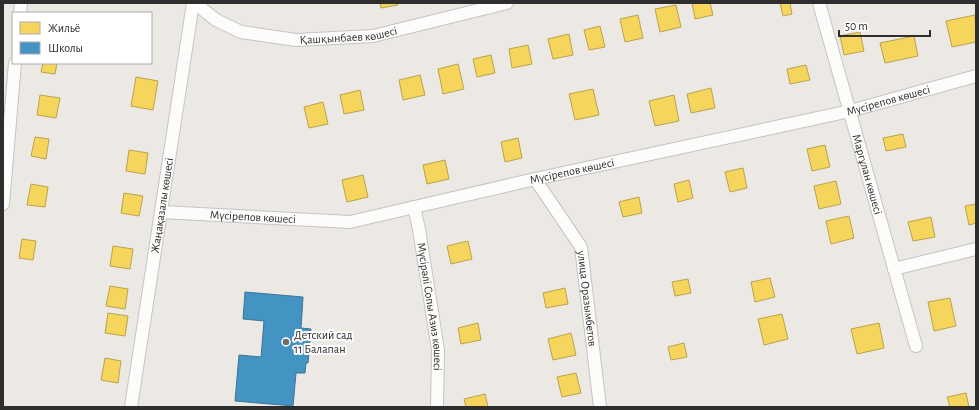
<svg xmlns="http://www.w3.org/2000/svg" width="979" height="410" viewBox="0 0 979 410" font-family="'Alegreya Sans',sans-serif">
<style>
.homes{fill:#f6d55c;stroke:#baa34e}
.schools{fill:#4393c3;stroke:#3d7596}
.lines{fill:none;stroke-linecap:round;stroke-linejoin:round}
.minor-casing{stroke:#c5c4c5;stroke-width:14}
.minor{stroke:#fcfcfb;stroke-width:12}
.poi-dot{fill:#706f6e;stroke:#fff;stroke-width:1.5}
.labels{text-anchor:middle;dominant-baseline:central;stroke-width:4;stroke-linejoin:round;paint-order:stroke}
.street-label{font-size:12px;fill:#2e2e2e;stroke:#fff}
.poi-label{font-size:12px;fill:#2e2e2e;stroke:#fff;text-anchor:start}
</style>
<rect width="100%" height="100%" fill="#ece8e4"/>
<path class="homes" d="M380,3H397L398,5L381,8Z
M692,3H710L713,15L695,19Z
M780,3H790L792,14L783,16Z
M676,5L681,27L660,32L655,9Z
M638,15L643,38L625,42L620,19Z
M975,15L976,42L952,47L946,21Z
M600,26L605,47L589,50L584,30Z
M860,32L864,51L844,55L840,36Z
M569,34L573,55L553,59L548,39Z
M914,36L918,56L885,63L880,43Z
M528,45L532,64L512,68L509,49Z
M491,55L495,73L477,77L473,59Z
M43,63H57L55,74L41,72Z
M458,64L464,89L443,94L438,69Z
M806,65L810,80L790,84L787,69Z
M420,75L425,95L403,100L399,80Z
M136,77L158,81L153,110L131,106Z
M711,88L715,108L691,113L687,94Z
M593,89L599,115L575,120L569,94Z
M360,90L364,110L344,114L340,95Z
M40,95L60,98L56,118L37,115Z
M674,95L679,121L655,126L649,101Z
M323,102L328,124L309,128L304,107Z
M903,134L906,147L886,151L883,138Z
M35,137L49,139L46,159L31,156Z
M518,138L522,158L505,162L501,142Z
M825,145L830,167L812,171L807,149Z
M129,150L148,153L145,174L126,171Z
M445,160L449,179L427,184L423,165Z
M743,168L747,188L730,192L725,172Z
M363,175L368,197L347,202L342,180Z
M689,180L693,198L678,202L674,184Z
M836,181L841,204L819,209L814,186Z
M31,184L48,187L45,207L27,205Z
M124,193L143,196L139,216L121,213Z
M639,197L642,213L623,217L619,202Z
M976,204V223L969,225L965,206Z
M849,216L854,238L831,244L826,221Z
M931,217L935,237L913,241L908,222Z
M22,239L36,241L33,260L19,258Z
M468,241L472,259L451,264L447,246Z
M113,246L133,249L130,269L110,266Z
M770,278L775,297L755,302L751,282Z
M688,279L691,293L675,296L672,282Z
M110,286L128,289L125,309L106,306Z
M565,288L568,304L546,308L543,293Z
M950,298L956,326L934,331L928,302Z
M108,313L128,316L125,336L105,333Z
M782,314L788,339L764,345L758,319Z
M478,323L481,340L461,344L458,328Z
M879,323L884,348L857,354L851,329Z
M571,333L576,355L553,360L548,339Z
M684,343L687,357L671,360L668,347Z
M105,358L121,361L118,383L101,380Z
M576,373L581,393L562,397L557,377Z
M966,393L969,407H950L947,397Z
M485,394L488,407H466L464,399Z"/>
<path class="schools" d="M245,292L303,297L301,328L311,329L308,363H306L305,373H296L293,406L235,401L239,355L261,357L264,321L243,319Z"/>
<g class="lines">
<defs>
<g id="minor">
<path id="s1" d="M195,3L216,20L241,32L296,40L373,36L507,3"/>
<path id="s2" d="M819,3L916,346"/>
<path d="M20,13L21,3"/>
<path id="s3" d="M535,179L581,247L600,407"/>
<path d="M3,204L15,63"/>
<path id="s4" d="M414,207L419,229L438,350L437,407"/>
<path id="s5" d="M162,212L350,222L535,179L850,111L976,76"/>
<path d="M894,269L976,249"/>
<path id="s6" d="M131,407L193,3"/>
</g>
</defs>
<use href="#minor" class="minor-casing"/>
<use href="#minor" class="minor"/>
</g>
<circle class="poi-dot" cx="286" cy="342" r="4"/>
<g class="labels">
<g class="street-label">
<text stroke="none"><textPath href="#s1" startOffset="163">Қашқынбаев көшесі</textPath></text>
<text stroke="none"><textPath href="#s5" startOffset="740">Мүсірепов көшесі</textPath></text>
<text stroke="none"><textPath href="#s5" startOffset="416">Мүсірепов көшесі</textPath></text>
<text stroke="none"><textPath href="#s2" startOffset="178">Маргұлан көшесі</textPath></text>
<text stroke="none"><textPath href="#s6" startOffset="204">Жаңақазалы көшесі</textPath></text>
<text stroke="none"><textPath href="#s5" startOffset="91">Мүсірепов көшесі</textPath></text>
<text stroke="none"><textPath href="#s3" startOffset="134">улица Оразымбетов</textPath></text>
<text stroke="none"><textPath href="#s4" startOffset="101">Мүсірәлі Сопы Азиз көшесі</textPath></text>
</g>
<g class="poi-label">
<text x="294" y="335">Детский сад<tspan x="294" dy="14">11 Балапан</tspan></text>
</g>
</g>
<rect width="979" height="410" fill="none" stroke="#2e2e2e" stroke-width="8"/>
<rect x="12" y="12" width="140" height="52" fill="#ffffff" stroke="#ababab"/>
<rect x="20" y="22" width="20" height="12" fill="#f6d55c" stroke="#ababab"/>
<text x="48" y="32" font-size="12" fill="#2e2e2e">Жильё</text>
<rect x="20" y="42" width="20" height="12" fill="#4393c3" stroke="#ababab"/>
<text x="48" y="52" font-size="12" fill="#2e2e2e">Школы</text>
<path d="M839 30v6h91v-6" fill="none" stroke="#2e2e2e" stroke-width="2"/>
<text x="845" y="30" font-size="12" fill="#2e2e2e" stroke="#ffffff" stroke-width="3" paint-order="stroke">50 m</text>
</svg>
